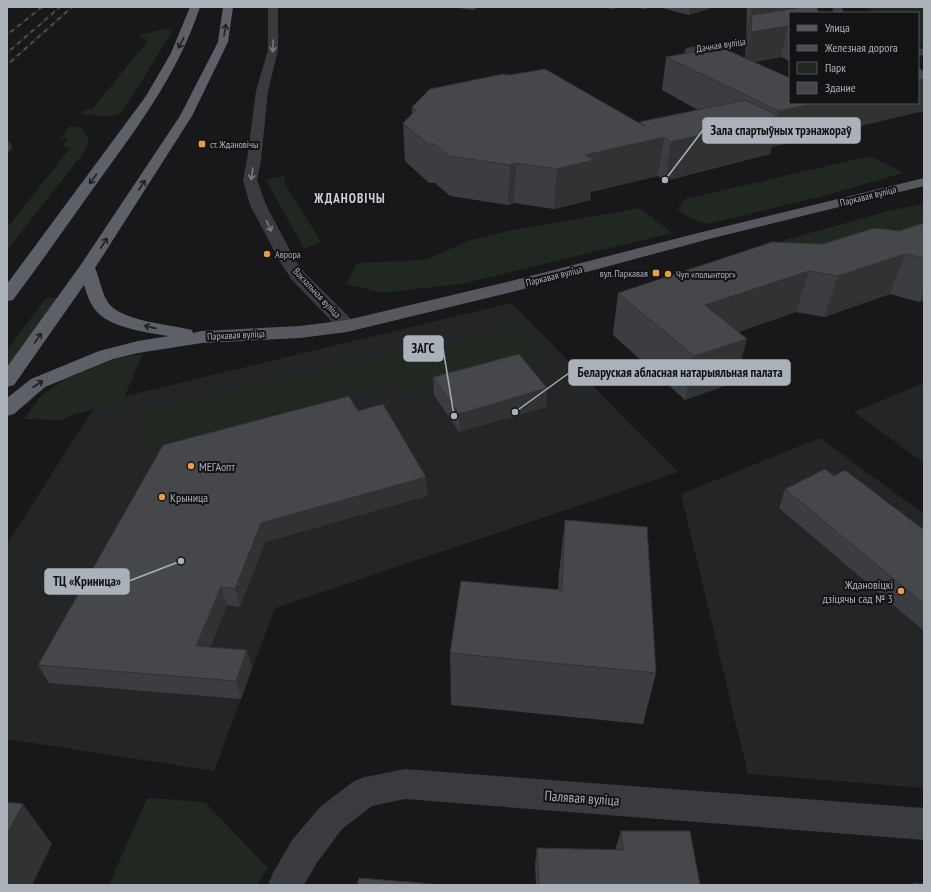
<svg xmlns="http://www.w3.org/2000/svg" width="931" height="892" viewBox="0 0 931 892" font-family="'PT Sans Narrow',sans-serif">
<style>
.built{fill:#242527}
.green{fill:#202821}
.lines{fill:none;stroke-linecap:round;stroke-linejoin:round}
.minor{fill:#393b3f;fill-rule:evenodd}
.primary{fill:#56585e;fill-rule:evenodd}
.trunk{fill:#5e6067;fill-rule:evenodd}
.rail-casing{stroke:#4d4f54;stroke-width:2}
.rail{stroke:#131315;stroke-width:1.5;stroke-dasharray:4.5;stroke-linecap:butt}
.wall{fill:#3b3d40}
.shaded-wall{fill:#303234}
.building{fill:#45474a;stroke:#303234}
.oneway{stroke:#1e1f21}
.oneway2{stroke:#787c82}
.poi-dot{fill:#e79e43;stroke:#131315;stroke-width:1.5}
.labels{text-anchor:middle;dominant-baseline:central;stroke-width:4;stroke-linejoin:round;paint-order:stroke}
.far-street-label{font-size:10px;fill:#abb1b9;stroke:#131315}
.far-poi-label{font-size:10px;fill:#abb1b9;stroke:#131315;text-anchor:start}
.poi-label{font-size:12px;fill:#abb1b9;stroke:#131315;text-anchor:start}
.far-district-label{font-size:13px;font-weight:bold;letter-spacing:1px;fill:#cccfd5;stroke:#131315}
.near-street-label{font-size:14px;fill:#abb1b9;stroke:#131315}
.leader{fill:none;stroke:#abb1b9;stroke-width:1.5}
.callout-dot{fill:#abb1b9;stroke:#131315;stroke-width:1.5}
.callout{fill:#abb1b9;stroke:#abb1b9;stroke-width:1.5}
.callout-label{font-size:13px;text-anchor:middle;font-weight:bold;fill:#111}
</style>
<rect width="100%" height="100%" fill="#18181a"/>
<path class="built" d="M511,303L678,472L275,608L214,771L7,739V544L97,403Z
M924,383V463L854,412Z
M820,438L924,514V788L748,774L681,494Z"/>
<path class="green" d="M864,7H924V48L918,45V13H863L873,11Z
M165,29H172L169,37L122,112L114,116L82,115L85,109H92L147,42L139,35Z
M70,126L82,128L89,141L85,151L7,250V228L71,147H62L68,139H59Z
M870,156L904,173L819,197L707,224L692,219L677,209L685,199Z
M284,176L285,184L321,242L304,249L266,180Z
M924,204V233L781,254L785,240L892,210Z
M640,208L672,233L466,283L383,293L346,284L357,263L425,260L468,241L508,231Z
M46,298H58L7,370V350Z
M520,327L550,359L409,393L395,382L143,449L142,411Z
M143,354L122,402L72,415L61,420L24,419L39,398L63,380L118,358Z
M147,798L205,802L268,868L257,885H109Z"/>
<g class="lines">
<path class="minor" d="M268,7H278V50L268,91L261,160L257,180L266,205L295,260L304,272L354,322L356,326L354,330L347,332L340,330L292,280L279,260L250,205L243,180L247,160L256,91L268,50Z
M832,7H842L844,13H834Z
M790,30V36L696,52L697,65L695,67H687C684,63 683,52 686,48Z
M918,48L924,49V56L918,55Z
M405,769L924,808V840L405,799L372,806L342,829L316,864L304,885H268L273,873L292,840L320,807L354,781L365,777Z"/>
<path class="primary" d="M924,178V186L713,238L516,291L347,332L300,338L202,343L195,341L193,337L195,333L202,331L300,326L347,320L507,282L702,232Z"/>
<path class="trunk" d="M190,7H200C178,73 140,124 100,179C71,219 43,260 13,300L7,301V284L146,96L171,53Z
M223,7H233L228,42L192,116L95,268C100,279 102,296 110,305C126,322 169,324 192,330L193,333L202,331L209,333L211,337L209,341L202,343L138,353L113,359L45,387L14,414L7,416V398L31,379L99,351L138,341L169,336C148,333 113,328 98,313C90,305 87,294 84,285L14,385L7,387V367L80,266L180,116L218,42Z"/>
<defs>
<path id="rail" d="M7,35L42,7
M7,53L60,7
M7,65L72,7"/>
</defs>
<use href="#rail" class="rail-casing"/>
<use href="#rail" class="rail"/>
</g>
<path class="wall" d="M449,7H479L474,10Z
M604,7H620L613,9Z
M634,7H651L645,9Z
M658,7H714L689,15Z
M747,7H817L790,13V61L781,57L754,62L790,78L770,154L665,181L658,176L591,192L590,200L554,209L514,203L508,205L450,196L435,183H429L405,161L403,123L412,113V107L639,123L698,110L662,90L666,57L745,58L746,45L748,36H746Z
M924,223V300L919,302L890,294L824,317L796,312L738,332L747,339L735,382L685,400L613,335L618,293L823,244L899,231Z
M433,377L547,388L546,407L459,432L434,395Z
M358,411L426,477L427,496L265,542L240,607L227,605L210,647L247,650L252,668L241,699L49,683L38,665Z
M834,476L924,530V631L779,508L785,489Z
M565,520L656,673L643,724L451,705L450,653L558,589L559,573Z
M621,831L700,885H536L535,864L537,848L617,850L616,847Z"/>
<path class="shaded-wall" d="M474,7H479L474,10Z
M614,7H620L613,9Z
M645,7H651L645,9Z
M690,7H714L689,15Z
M752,7H795L793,13L788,26L781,57L745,64L751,32L752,15L748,36H746Z
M924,79V111L772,147L770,154L665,181L671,142L777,117L779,111L816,103H918V80Z
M664,137L658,176L591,192L590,200L554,209L557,169L585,155Z
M10,141L12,148L7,154V144Z
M516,163L514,203L508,205L510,165Z
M905,254L890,294L824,317L838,276Z
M809,271L796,312L695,347L705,305Z
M924,290V300L919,302Z
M747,339L735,382L685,400L694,356Z
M547,388L546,407L459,432V414Z
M426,477L427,496L265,542L240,607L235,589L261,523Z
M221,587L227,605L202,664L196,646Z
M247,650L252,668L241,699L236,681Z
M23,804L52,844L32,885H7V834Z"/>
<path class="building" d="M798,7H817L818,12L820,13H790V27L788,26L751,32L752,15L797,8Z
M720,47L790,78V103H816L779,111L666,57Z
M918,68L924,71V79L918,80Z
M545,69L646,127L639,122L745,100L779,116L671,142L664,137L585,155L594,160L557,169L516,163L510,165L449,156L434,144H428L403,123L416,110L412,107L430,89L503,74L509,75Z
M924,223V258L905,254L838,276L809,271L705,305L747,339L694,356L618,293L772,242L823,244L874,228L899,231Z
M519,354L547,388L459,414L433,377Z
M349,396L358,411L383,404L426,477L261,523L235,589L221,587L196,646L247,650L236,681L38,665L163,445Z
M825,469L834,476L845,470L924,530V604L785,489Z
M565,520L647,527L656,673L450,653L461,581L562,590Z
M7,802L23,804L7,834Z
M621,831H690L700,885H539L537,848L623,850Z
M359,878L434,884V885H357Z
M914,883L924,884V885H914Z"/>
<defs><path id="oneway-shaft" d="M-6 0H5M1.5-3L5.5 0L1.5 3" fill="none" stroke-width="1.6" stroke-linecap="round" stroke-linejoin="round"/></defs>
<g class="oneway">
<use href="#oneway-shaft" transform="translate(225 30) rotate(-80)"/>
<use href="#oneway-shaft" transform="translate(181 43) rotate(117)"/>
<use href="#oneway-shaft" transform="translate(93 179) rotate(126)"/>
<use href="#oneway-shaft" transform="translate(142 185) rotate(-57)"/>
<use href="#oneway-shaft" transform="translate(104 243) rotate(-56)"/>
<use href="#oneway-shaft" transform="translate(150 327) rotate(-167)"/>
<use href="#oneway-shaft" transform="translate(38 338) rotate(-55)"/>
<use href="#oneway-shaft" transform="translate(38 384) rotate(-33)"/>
</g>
<g class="oneway2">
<use href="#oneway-shaft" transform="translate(273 46) rotate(93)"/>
<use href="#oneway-shaft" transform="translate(252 174) rotate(99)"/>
<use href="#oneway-shaft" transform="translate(269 226) rotate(64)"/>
</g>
<g class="poi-dot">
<rect x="198" y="140" width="8" height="8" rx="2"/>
<circle cx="267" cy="254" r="4"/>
<rect x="652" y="269" width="8" height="8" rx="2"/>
<circle cx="668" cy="274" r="4"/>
<circle cx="191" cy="466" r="4"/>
<circle cx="162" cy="497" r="4"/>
<circle cx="901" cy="591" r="4"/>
</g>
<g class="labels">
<g class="far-street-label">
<text transform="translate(721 45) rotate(-9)">Дачная вуліца</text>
<text transform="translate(868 196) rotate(-14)">Паркавая вуліца</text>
<text transform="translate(554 276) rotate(-14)">Паркавая вуліца</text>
<text transform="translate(317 293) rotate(47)">Вакзальная вуліца</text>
<text transform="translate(236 335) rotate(-3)">Паркавая вуліца</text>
</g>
<g class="far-poi-label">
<text x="210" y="144">ст. Ждановічы</text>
<text x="275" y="254">Аврора</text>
<text x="648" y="273" text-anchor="end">вул. Паркавая</text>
<text x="676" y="274">Чуп «полынторг»</text>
</g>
<g class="poi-label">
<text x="199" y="466">МЕГАопт</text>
<text x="170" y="497">Крыница</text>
<text x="893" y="584" text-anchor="end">Ждановіцкі<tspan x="893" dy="14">дзіцячы сад № 3</tspan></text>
</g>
<g class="far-district-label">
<text x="350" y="198">ЖДАНОВІЧЫ</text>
</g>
<g class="near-street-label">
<text transform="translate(582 798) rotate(4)">Палявая вуліца</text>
</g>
</g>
<path class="leader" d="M665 180L703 130M454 416L443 348M515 412L569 373M181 561L129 581"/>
<g class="callout-dot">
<circle cx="665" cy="180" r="4"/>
<circle cx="454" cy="416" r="4"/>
<circle cx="515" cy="412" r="4"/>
<circle cx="181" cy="561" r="4"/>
</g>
<g class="callout">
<rect x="703" y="118" width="157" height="25" rx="4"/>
<rect x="404" y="336" width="39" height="25" rx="4"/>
<rect x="569" y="360" width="221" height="25" rx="4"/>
<rect x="45" y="569" width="84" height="25" rx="4"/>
</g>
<g class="callout-label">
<text x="781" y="135">Зала спартыўных трэнажораў</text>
<text x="423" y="353">ЗАГС</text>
<text x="680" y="377">Беларуская абласная натарыяльная палата</text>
<text x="87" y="586">ТЦ «Криница»</text>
</g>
<rect width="931" height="892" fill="none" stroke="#abb1b9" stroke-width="16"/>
<rect x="789" y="12" width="130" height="92" fill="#131315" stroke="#505257"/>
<rect x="797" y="25" width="20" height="6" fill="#56585e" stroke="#505257"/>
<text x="825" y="32" font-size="12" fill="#abb1b9">Улица</text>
<rect x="797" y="45" width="20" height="6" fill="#4d4f54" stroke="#505257"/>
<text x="825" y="52" font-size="12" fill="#abb1b9">Железная дорога</text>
<rect x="797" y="62" width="20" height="12" fill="#202821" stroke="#505257"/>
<text x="825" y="72" font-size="12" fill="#abb1b9">Парк</text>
<rect x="797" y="82" width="20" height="12" fill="#45474a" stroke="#505257"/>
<text x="825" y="92" font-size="12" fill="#abb1b9">Здание</text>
</svg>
